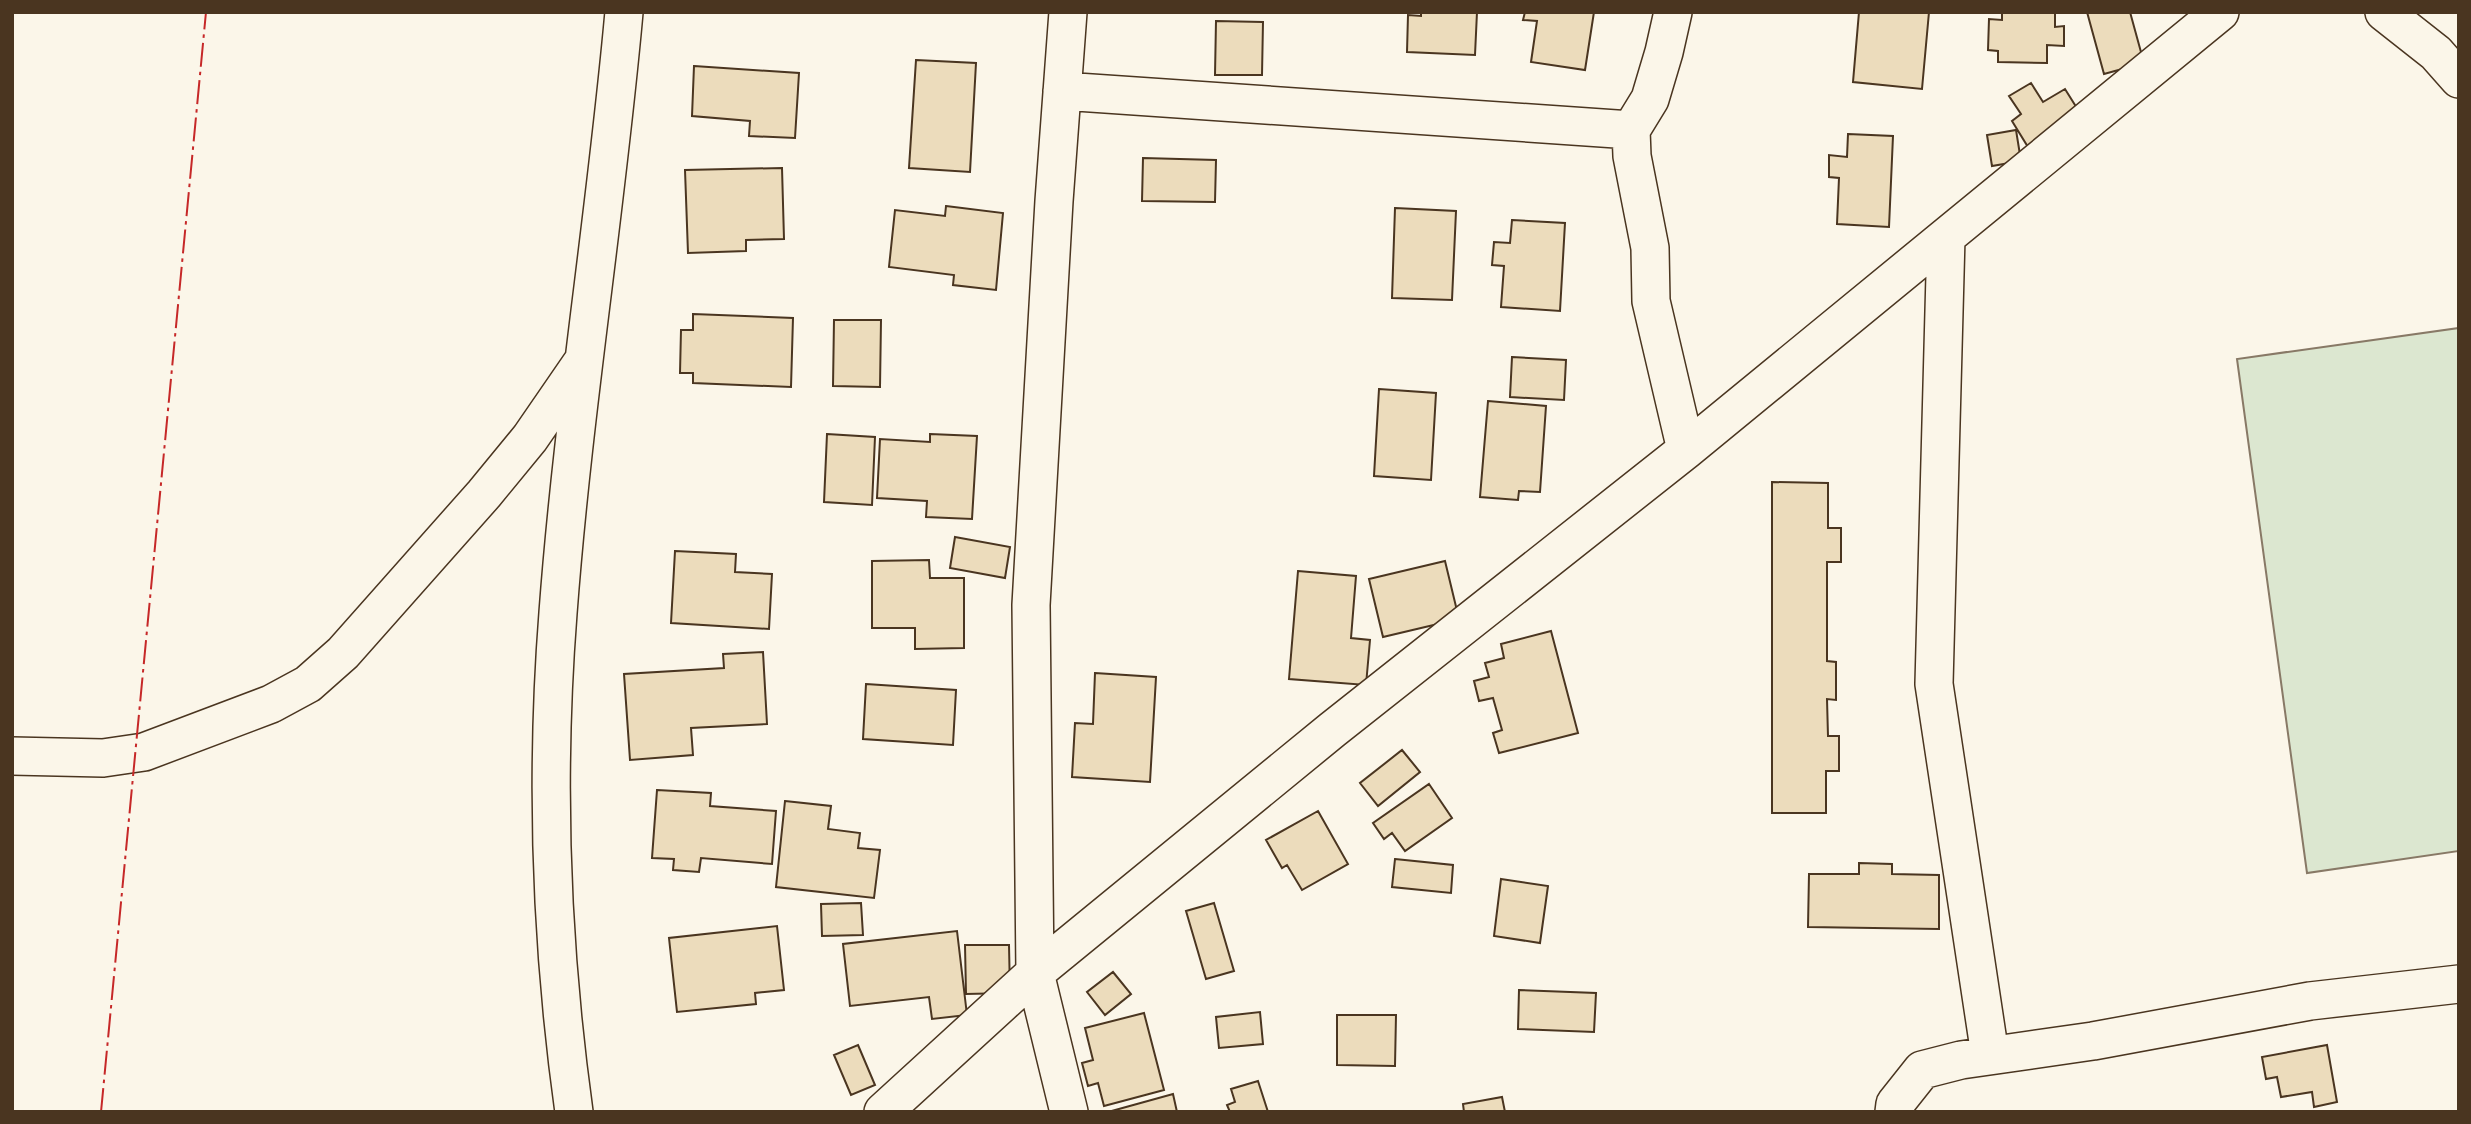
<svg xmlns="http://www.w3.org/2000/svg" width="2471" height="1124" viewBox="0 0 2471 1124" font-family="Merriweather,serif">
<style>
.green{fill:#dce7d0;stroke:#887966;stroke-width:2}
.building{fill:#ecdcbc;stroke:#4a3520;stroke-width:2}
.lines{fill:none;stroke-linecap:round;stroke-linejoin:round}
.minor-casing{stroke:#4a3520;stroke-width:40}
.minor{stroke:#fbf6e9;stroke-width:37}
.power{stroke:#c62828;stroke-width:2;stroke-dasharray:24 5 3.5 5;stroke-linecap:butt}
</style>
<rect width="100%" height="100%" fill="#fbf6e9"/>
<path class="green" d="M2459,328V851L2307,873L2237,359Z"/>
<path class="building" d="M1421,12H1477L1475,55L1407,52L1408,15L1421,16Z
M1525,12H1594L1585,70L1531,62L1537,21L1523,20Z
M1859,12H1929L1922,89L1853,82Z
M2002,12H2055V27L2064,26V46L2047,45V63L1998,62V51L1988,50L1989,19L2002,20Z
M2087,12H2130L2144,63L2104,74Z
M1216,21L1263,22L1262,75H1215Z
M916,60L976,63L970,172L909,168Z
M694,66L799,73L795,138L749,136L750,121L692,116Z
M2031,83L2043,102L2065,89L2080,113L2028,147L2012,121L2021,114L2009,96Z
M2016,130L2021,161L1992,166L1987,135Z
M1848,134L1893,136L1889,227L1837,224L1839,178L1829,177V155L1847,157Z
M1143,158L1216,160L1215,202L1142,201Z
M782,168L784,239L746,240V251L688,253L685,170Z
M946,206L1003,213L996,290L953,285L954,275L889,267L895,210L945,216Z
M1395,208L1456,211L1452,300L1392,298Z
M1512,220L1565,223L1560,311L1501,307L1504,266L1492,265L1494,242L1510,243Z
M693,314L793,318L791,387L693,383V373H680L681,330H693Z
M834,320H881L880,387L833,386Z
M1512,357L1566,360L1564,400L1510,397Z
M1379,389L1436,393L1431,480L1374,476Z
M1488,401L1546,406L1540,492L1519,491L1518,500L1480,497Z
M827,434L875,437L872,505L824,502Z
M930,434L977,436L972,519L926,517L927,501L877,498L880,439L930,442Z
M1772,482L1828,483V528H1841V562H1827V661L1836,662V700L1827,699L1828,736H1839V771H1826V813H1772Z
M955,537L1010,547L1005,578L950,568Z
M675,551L736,554L735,572L772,574L769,629L671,623Z
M929,560L930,578H964V648L915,649V628H872V561Z
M1445,561L1459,619L1383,637L1369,579Z
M1298,571L1356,576L1351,638L1370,640L1366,685L1289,679Z
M1551,631L1578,733L1499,753L1493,733L1502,730L1493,698L1479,701L1474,681L1489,677L1485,663L1504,658L1501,644Z
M763,652L767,724L691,728L693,755L630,760L624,674L724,668L723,654Z
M1095,673L1156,677L1150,782L1072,777L1075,723L1093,724Z
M866,684L956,690L953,745L863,739Z
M1402,750L1420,772L1378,806L1360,783Z
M1429,784L1452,818L1405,851L1392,833L1384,839L1373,823Z
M657,790L711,793L710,806L776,811L772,864L701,858L699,872L673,870L674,859L652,858Z
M785,801L831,806L828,829L860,833L858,848L880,850L874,898L776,887Z
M1318,811L1348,864L1302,890L1287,865L1282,868L1266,840Z
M1395,859L1453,865L1451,893L1392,887Z
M1859,863L1892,864V874L1939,875V929L1808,927L1809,874H1859Z
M1501,879L1548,886L1540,943L1494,936Z
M861,903L863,935L822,936L821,904Z
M1214,903L1234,971L1206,979L1186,911Z
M777,926L784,990L755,993L756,1004L677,1012L669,938Z
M957,931L967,1015L932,1019L929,997L850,1006L843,944Z
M965,945H1009L1010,993L966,994Z
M1113,972L1131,994L1105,1015L1087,992Z
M1519,990L1596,993L1594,1032L1518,1029Z
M1260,1012L1263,1044L1219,1048L1216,1017Z
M1144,1013L1164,1090L1104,1106L1098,1083L1088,1086L1082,1063L1093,1060L1085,1028Z
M1337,1015H1396L1395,1066L1337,1065Z
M858,1045L875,1085L851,1095L834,1055Z
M2327,1045L2337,1102L2314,1107L2312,1092L2281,1097L2277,1077L2266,1079L2262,1057Z
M1258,1081L1268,1112H1230L1227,1105L1235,1102L1231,1089Z
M1173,1094L1177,1112H1108Z
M1502,1097L1505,1112H1464L1463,1104Z"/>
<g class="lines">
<defs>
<path id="minor" d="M1068,12L1054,201L1031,605L1035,973L1069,1112
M1673,12L1664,52L1650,99L1631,130L1632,156L1650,248L1651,301L1686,450
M2384,12L2436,53L2459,79
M1062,91L1631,130
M1946,237L1934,684L1990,1055
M12,756L103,758L144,752L271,704L308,684L343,653L484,494L530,438L583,361
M574,1112C551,947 545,779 558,613C573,412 606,213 624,12
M883,1112L1035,973L1332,730L1686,450L2220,12
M1894,1112L1895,1104L1922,1070L1961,1060L2093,1041L2310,1001L2459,984"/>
</defs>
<use href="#minor" class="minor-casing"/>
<use href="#minor" class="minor"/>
<path class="power" d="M101,1112L206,12"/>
</g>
<rect width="2471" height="1124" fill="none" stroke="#4a3520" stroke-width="28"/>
</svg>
